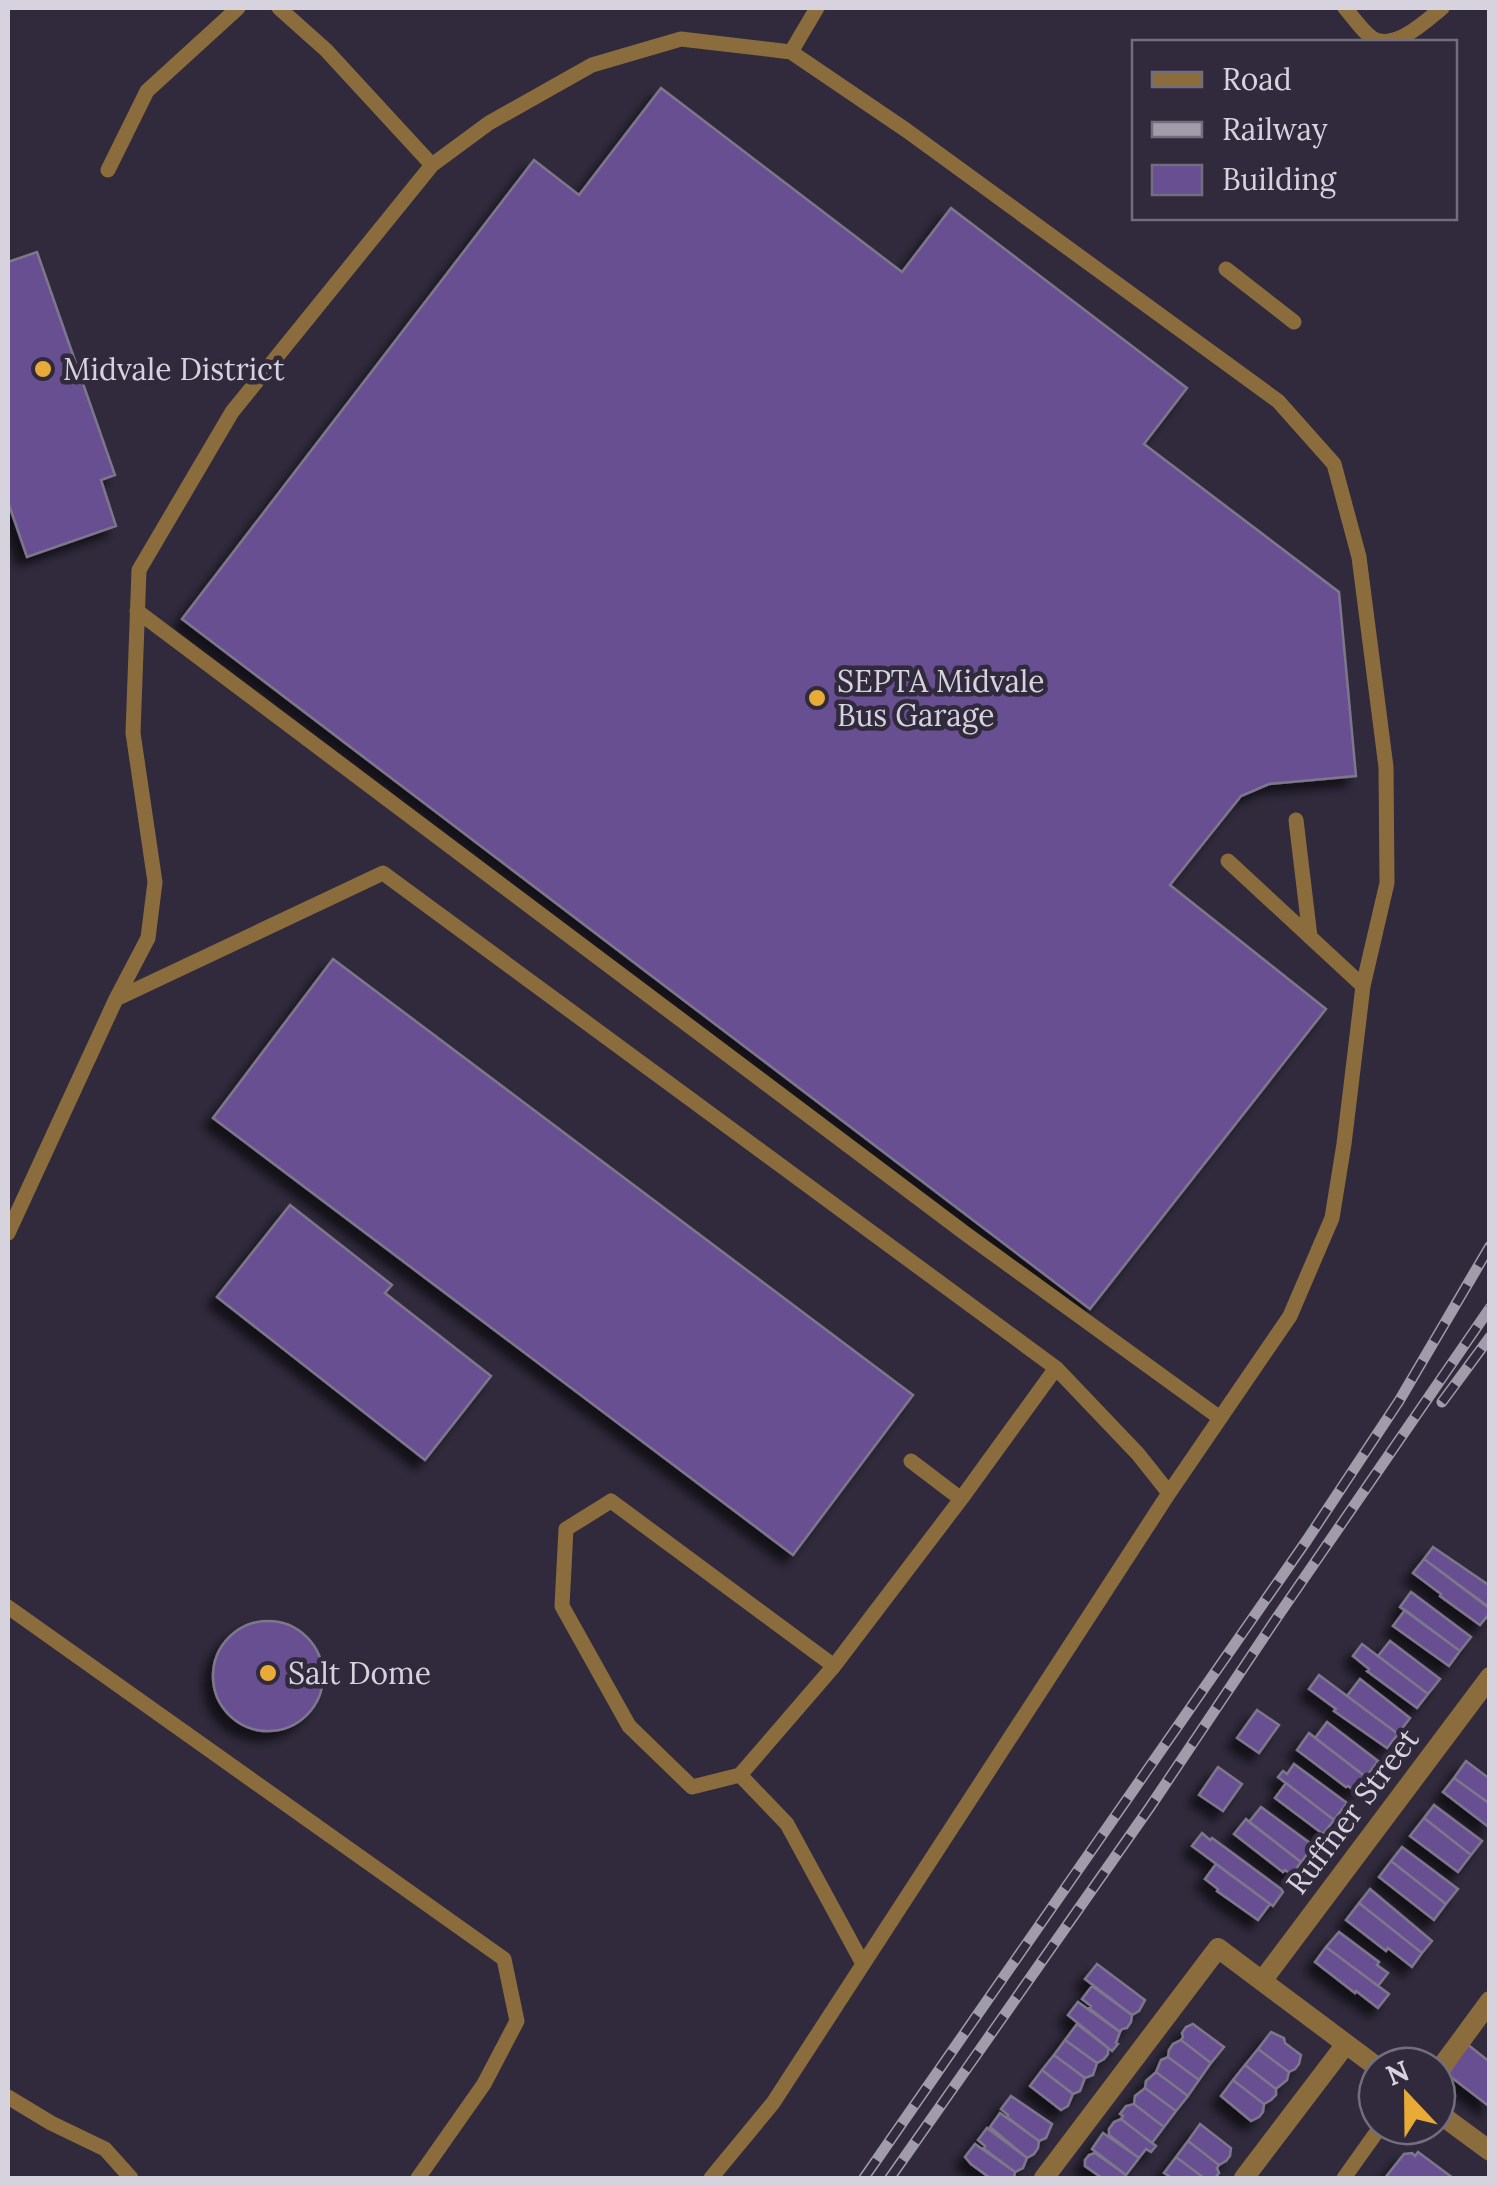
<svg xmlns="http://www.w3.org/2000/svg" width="1497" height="2186" viewBox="0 0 1497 2186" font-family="Lora,serif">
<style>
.building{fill:#684f92;stroke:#7d778c;stroke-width:2.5;filter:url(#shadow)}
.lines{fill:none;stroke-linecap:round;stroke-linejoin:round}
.service{stroke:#8b6d3d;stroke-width:15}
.minor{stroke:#8b6d3d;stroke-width:20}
.rail-casing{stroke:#a09caa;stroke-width:11}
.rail{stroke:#302a3c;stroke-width:8;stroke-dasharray:22;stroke-linecap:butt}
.poi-dot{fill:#e9ab38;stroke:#302a3c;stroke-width:4}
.labels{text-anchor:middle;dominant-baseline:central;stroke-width:9;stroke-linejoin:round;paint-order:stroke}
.poi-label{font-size:30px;fill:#d6d3df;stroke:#302a3c;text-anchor:start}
.street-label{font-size:30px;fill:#d6d3df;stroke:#302a3c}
</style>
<defs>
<filter id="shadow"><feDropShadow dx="-9" dy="9" stdDeviation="5" flood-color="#0009"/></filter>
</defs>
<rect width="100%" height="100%" fill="#302a3c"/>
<path class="building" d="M661,88L902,272L951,208L1187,388L1144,444L1339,592L1356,776L1269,784L1241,796L1170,885L1326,1009L1090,1309L182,619L534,160L579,195Z
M37,252L115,475L101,480L116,526L27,557L8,502V262Z
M333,959L913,1395L793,1555L213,1118Z
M290,1205L392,1285L385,1293L491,1376L425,1460L217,1297Z
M1433,1547L1490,1586L1489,1608L1424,1559Z
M1424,1559L1490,1608V1613L1480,1625L1440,1596L1441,1594L1413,1573Z
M1411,1592L1471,1637L1460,1651L1400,1607Z
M1405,1610L1460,1651L1449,1666L1393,1626Z
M213 1676a55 55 0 1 1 110 0a55 55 0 1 1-110 0Z
M1390,1641L1440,1679L1428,1694L1378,1656Z
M1362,1644L1428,1694L1417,1708L1367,1671L1369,1669L1353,1656Z
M1319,1675L1398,1734L1387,1748L1334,1711L1336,1709L1309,1689Z
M1360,1679L1410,1718L1398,1734L1347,1696Z
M1257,1710L1279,1725L1259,1753L1237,1738Z
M1327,1722L1378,1761L1366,1777L1315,1738Z
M1309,1733L1366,1777L1355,1791L1348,1786L1346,1787L1297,1750Z
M1466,1761L1490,1779V1804L1454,1778Z
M1294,1764L1347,1803L1334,1820L1278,1777L1283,1771L1287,1774Z
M1218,1767L1242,1784L1223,1811L1199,1795Z
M1454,1778L1490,1804V1828L1443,1792Z
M1286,1783L1334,1820L1323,1834L1275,1798Z
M1434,1805L1482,1841L1471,1855L1424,1818Z
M1261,1807L1314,1846L1301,1862L1249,1822Z
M1424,1818L1471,1855L1458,1872L1410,1836Z
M1246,1819L1301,1862L1292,1875L1285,1870L1283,1872L1234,1834Z
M1202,1833L1210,1840L1212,1838L1281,1889L1283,1892L1273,1906L1192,1846Z
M1402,1847L1458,1889L1446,1904L1391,1861Z
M1391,1861L1446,1904L1434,1920L1379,1877Z
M1216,1864L1270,1904L1258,1920L1217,1891L1218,1889L1205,1879Z
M1370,1889L1432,1941L1422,1953L1359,1903Z
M1359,1903L1422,1953L1412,1967L1388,1948L1386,1951L1346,1920Z
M1339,1932L1379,1962L1377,1965L1388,1973L1378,1986L1326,1947Z
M1326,1947L1389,1994L1378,2008L1356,1991L1355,1993L1315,1962Z
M1097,1964L1145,2000L1139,2011L1132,2015L1085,1979Z
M1092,1986L1132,2015L1131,2022L1127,2028L1122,2029L1120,2032L1089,2008L1091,2006L1082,1999Z
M1078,2002L1120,2032L1116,2043L1118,2044L1112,2051L1068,2015Z
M1077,2024L1108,2048V2054L1104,2059L1097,2063L1065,2040Z
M1193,2024L1224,2047L1211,2063L1181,2040L1183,2037L1182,2033L1186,2027Z
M1271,2032L1284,2038L1285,2043L1301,2055L1299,2064L1295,2069L1289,2072L1258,2049Z
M1065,2040L1097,2063L1093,2075L1085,2078L1054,2055Z
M1181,2040L1211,2063L1199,2080L1168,2057L1169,2050L1173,2044Z
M1467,2044L1490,2062V2107L1451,2077H1446Z
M1258,2049L1289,2072L1287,2080L1276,2089L1245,2065Z
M1054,2055L1085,2078L1080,2091L1073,2094L1042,2070Z
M1168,2057L1199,2080L1188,2096L1156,2072L1161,2060Z
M1245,2065L1276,2089V2095L1271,2100L1264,2104L1233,2080Z
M1042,2070L1073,2094L1068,2106L1061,2110L1030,2086Z
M1156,2072L1188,2096L1176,2111L1145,2088L1146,2081Z
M1233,2080L1264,2104L1263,2112L1259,2117L1251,2121L1221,2096Z
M1145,2088L1176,2111L1164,2127L1134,2104L1135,2096Z
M1011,2096L1052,2124L1046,2138L1039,2141L1007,2117L1008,2115L1001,2109Z
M1134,2104L1164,2127L1152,2143L1121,2119L1123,2116L1120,2114L1126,2106Z
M1000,2113L1039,2141L1038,2148L1034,2154L1027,2158L990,2127Z
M1121,2119L1156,2146L1151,2152L1146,2149L1139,2158L1109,2135V2129L1114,2122Z
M1200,2124L1231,2148L1230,2156L1226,2161L1219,2165L1188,2141Z
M987,2128L1027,2158L1023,2168L1015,2172L983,2148L985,2146L978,2140Z
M1103,2133L1139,2158L1126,2175L1092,2149Z
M1188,2141L1219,2165L1217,2168L1219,2173L1215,2178H1204L1176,2157Z
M975,2144L1015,2172L1014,2178H990L971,2164L965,2157Z
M1418,2152L1453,2178H1385L1404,2154L1412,2153L1415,2156Z
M1095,2153L1126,2175L1124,2178H1102L1085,2166V2160L1089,2155Z
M1176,2157L1204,2178H1172L1164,2173Z"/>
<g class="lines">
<path class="service" d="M1345,8C1353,17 1362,31 1372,38C1394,52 1426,21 1442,8
M791,52L906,130L1278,401L1334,464L1359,557L1386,767L1387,883L1363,986L1228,861
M432,165L489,123L592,65L681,39L791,52L817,8
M108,170L147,91L238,8
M1226,269L1294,322
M137,611L966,1234L1220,1418
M1296,820L1310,937
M116,999L383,873L1056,1368
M8,1233L116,999L148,938L155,882L133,733L139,570L232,412L432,165L326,50L279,8
M911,1461L961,1499L1056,1368L1138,1454L1169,1493L1290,1316L1332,1218L1344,1144L1363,986
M8,1607L504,1959L517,2021L484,2084L418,2178
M834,1666L740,1775L692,1787L629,1726L562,1606L566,1529L611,1501L834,1666L961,1499
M740,1775L787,1824L863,1964
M8,2097L51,2123L105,2149L131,2178
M711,2178L773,2103L1169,1493
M1344,2178L1381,2126"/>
<path class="minor" d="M1262,1981L1490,1677
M1437,2073L1490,2001
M1437,2112L1490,2151
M1044,2178L1218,1948L1377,2067
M1244,2178L1346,2044"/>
<defs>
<path id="rail" d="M1442,1402L1490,1337
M864,2178L1307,1540L1399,1401L1490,1246
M890,2178L1150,1807L1278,1616L1490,1308"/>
</defs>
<use href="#rail" class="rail-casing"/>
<use href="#rail" class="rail"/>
</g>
<g class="poi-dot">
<circle cx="43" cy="369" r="10"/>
<circle cx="817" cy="698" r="10"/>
<circle cx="268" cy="1673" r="10"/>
</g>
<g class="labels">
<g class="poi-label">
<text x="63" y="369">Midvale District</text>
<text x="837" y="681">SEPTA Midvale<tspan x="837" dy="34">Bus Garage</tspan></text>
<text x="288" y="1673">Salt Dome</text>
</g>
<g class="street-label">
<text transform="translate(1352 1811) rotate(-53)">Ruffner Street</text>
</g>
</g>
<rect width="1497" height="2186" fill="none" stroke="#d6d3df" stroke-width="20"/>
<rect x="1132" y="40" width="325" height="180" fill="#302a3c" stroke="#726e7d" stroke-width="2.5"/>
<rect x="1152" y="72" width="50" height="15" fill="#8b6d3d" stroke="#726e7d" stroke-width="2.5"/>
<text x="1222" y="90" font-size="30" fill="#d6d3df">Road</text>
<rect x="1152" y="122" width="50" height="15" fill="#a09caa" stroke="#726e7d" stroke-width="2.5"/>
<text x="1222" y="140" font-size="30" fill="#d6d3df">Railway</text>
<rect x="1152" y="165" width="50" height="30" fill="#684f92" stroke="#726e7d" stroke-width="2.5"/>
<text x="1222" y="190" font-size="30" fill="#d6d3df">Building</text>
<g transform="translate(1407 2096) rotate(338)"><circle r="48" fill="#302a3c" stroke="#726e7d" stroke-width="2.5"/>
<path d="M0-8L18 38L0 25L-18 38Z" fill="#e9ab38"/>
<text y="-15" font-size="28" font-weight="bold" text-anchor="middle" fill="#d6d3df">N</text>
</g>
</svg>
